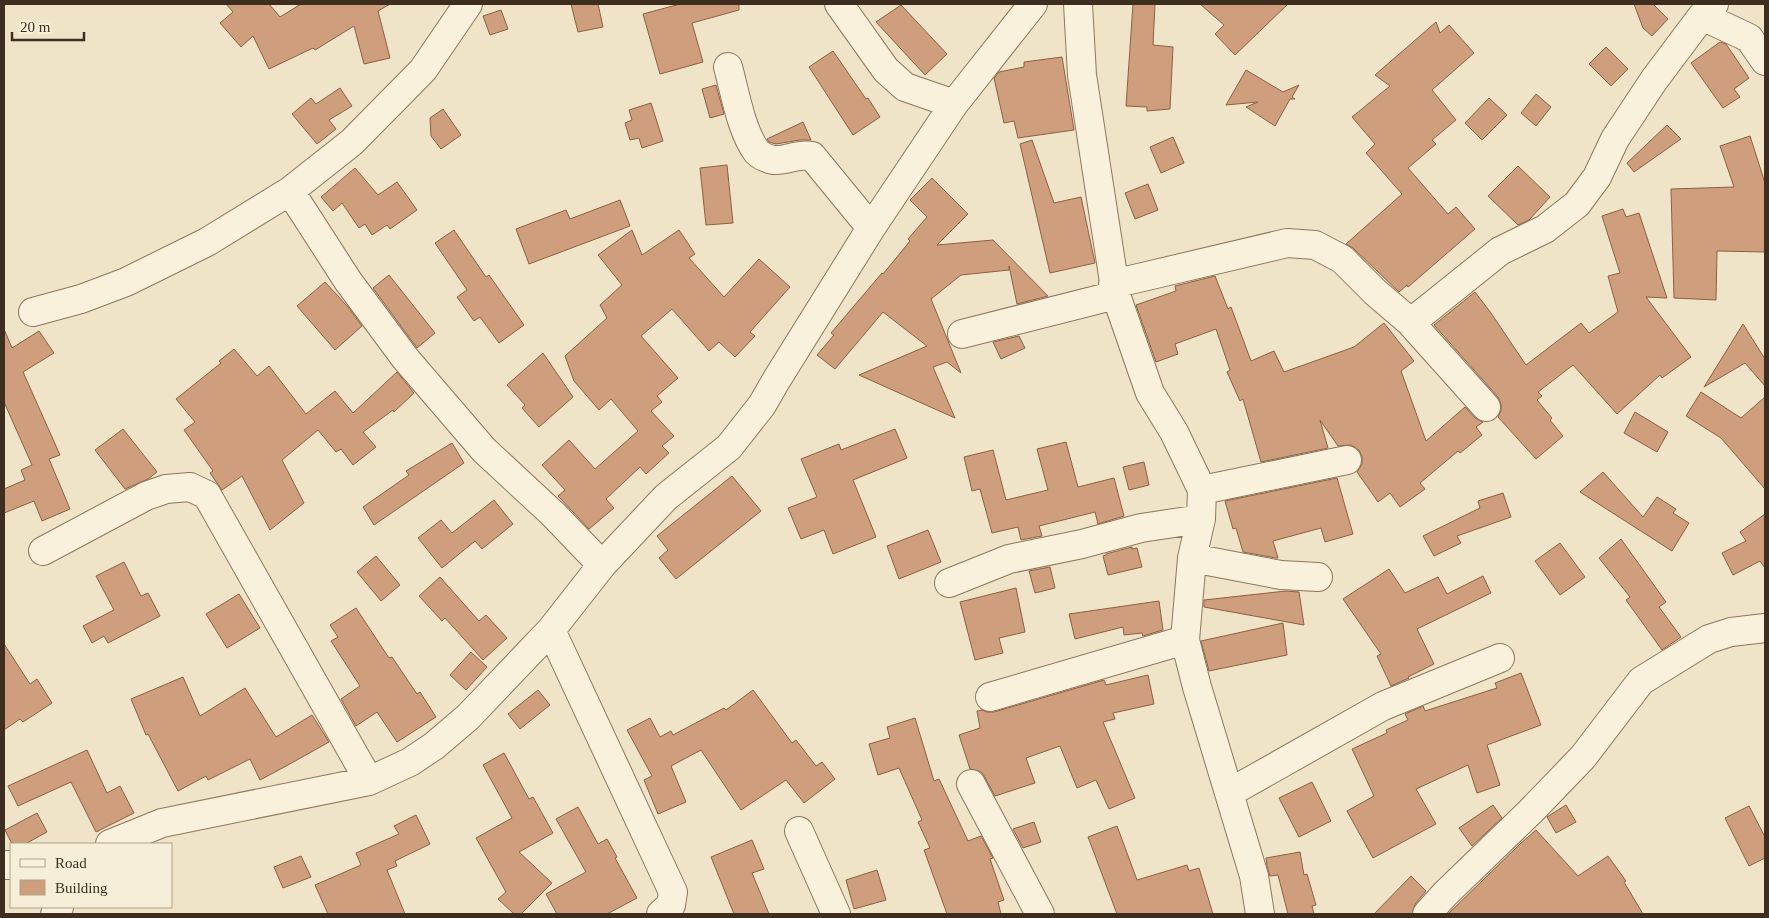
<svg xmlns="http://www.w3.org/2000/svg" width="1769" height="918" viewBox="0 0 1769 918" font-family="'Times New Roman',serif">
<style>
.building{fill:#cf9f7d;stroke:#8d5f41}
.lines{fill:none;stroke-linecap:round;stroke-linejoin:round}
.minor-casing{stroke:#8d765c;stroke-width:30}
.minor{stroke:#faf1dc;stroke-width:28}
</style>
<rect width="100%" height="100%" fill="#f0e4c8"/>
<path class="building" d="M226,4H269L280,17L301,4H390L378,11L390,58L364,64L354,26L315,50L313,48L269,69L253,36L241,47L220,23L233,12Z
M571,4H598L603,27L578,32Z
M680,4H739V10L692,23L703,62L660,74L643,14Z
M1133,4H1155L1153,45L1173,47L1170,109L1147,111V107L1126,106Z
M1200,4H1288L1235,55L1215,34L1224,25Z
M1634,4H1653L1668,19L1652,36L1643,28Z
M901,5L947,54L925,75L876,22Z
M501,10L508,29L490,35L483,16Z
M1436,22L1440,33L1449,25L1474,53L1432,90L1456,120L1432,140L1436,144L1408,168L1448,214L1456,207L1475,229L1408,287L1407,285L1399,292L1353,248L1346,244L1402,194L1366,153L1375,144L1352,117L1390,86L1375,75Z
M1720,42L1726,44L1749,78L1734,89L1740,97L1723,108L1691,63Z
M1606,47L1628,69L1611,86L1589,64Z
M833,51L866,99L868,98L880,117L853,135L809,67Z
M1062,57L1074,130L1018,138L1014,121L1004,123L994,78L999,72L1024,67V62Z
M1246,70L1283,92L1299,85L1292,97L1295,99H1290L1275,126L1246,107L1258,102L1226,105Z
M716,85L724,114L710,118L702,89Z
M340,88L352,106L329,120L336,129L317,144L292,114L311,98L316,104Z
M1536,94L1551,107L1536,126L1521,113Z
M1489,98L1507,115L1482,140L1465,123Z
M651,103L663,141L642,148L639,138L630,140L625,123L632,120L629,110Z
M443,109L461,135L441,149L431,136L430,118Z
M803,122L811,140H800L776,144L769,142L767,139Z
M1667,125L1681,139L1634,172L1627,163Z
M1750,136L1765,183V252L1717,251L1716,300L1674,298L1671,189L1734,187L1720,146Z
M1173,137L1184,163L1161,173L1150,147Z
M1032,140L1054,203L1081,197L1095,263L1050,273L1020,144Z
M727,165L733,223L706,225L700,168Z
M1518,166L1550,197L1529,220L1518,225L1488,196Z
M355,168L378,195L397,182L417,210L390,229L387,225L372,235L365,224L359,228L342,203L333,211L321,197Z
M932,178L968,214L937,245L993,240L1048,296L1017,304L1009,266V270L961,275L931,299L961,373L947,362L933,367L955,418L859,375L927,346L883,312L835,369L817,355L834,335L831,333L882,273L883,274L910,241L908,239L927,217L910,200Z
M1148,184L1158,210L1135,219L1125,193Z
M620,200L630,226L529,264L516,229L566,210L570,219Z
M1623,209L1626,217L1639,213L1667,298L1646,297L1691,357L1662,378L1660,375L1617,414L1573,365L1538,392L1542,396L1537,400L1552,418L1550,420L1563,436L1536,459L1498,417L1501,411V404L1498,397L1434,325L1475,292L1491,313L1526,365L1581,323L1589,333L1618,312L1608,276L1620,273L1602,216Z
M454,230L486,277L489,275L524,325L499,343L480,317L474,321L457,297L467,290L435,243Z
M632,230L642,255L679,230L695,254L689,258L724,297L759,259L790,287L750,332L755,336L735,357L719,342L709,351L672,309L641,336L678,378L657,396L662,402L651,411L674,436L662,446L669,453L646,474L640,467L606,499L614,508L589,529L558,496L565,490L542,465L569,440L595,469L638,431L611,399L599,410L574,381L565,356L607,318L600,305L622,285L598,255Z
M389,275L435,333L417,348L373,288Z
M1215,276L1228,309L1231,307L1251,361L1274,351L1284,372L1354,347L1384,323L1414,361L1401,371L1426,441L1465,407L1475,418L1483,422L1476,427L1482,435L1460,453L1458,451L1420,483L1425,489L1400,507L1390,493L1378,502L1357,472L1362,464V457L1359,450L1351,445L1338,446L1320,420L1328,448L1261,462L1243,399L1240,401L1227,372L1230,370L1216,329L1175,344L1178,354L1156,362L1136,305L1176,291L1175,286Z
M325,282L348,307L362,326L335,350L297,306Z
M1743,324L1765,359V386L1745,363L1704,387Z
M4,329L12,348L39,331L54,353L23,372L60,455L49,459L70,509L42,521L34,501L4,513V489L25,480L21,470L32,465L4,402Z
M1019,336L1025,348L1001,359L993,342Z
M234,349L257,376L269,366L306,414L335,391L353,413L397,372L414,393L394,412L393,410L363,432L376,447L353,465L341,449L336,452L318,430L282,460L304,503L270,530L242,476L222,490L219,486L210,473L213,471L184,430L195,422L176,399L221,363L219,361Z
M543,353L573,397L539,427L522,408L525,405L507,385Z
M1701,392L1741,418L1765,397V489L1721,438L1686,416Z
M1635,412L1668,432L1657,452L1624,433Z
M123,429L157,472L148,479L125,489L95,450Z
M895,429L907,458L853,480L876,537L833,554L824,530L801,539L788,508L817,497L801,459L839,444L841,450Z
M1066,442L1078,487L1114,478L1124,516L1098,524L1095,512L1039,526L1042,536L1021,540L1018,527L992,533L980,489L972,491L964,457L993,450L1006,500L1048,490L1037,449Z
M452,443L464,463L374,525L363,507L409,475L406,471Z
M1144,462L1149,485L1129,490L1123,467Z
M1603,472L1643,517L1657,497L1676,509L1673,513L1689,523L1672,551L1580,492Z
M732,476L761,511L676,579L659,558L668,550L657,536Z
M1337,478L1353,534L1325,542L1321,528L1273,541L1278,558H1276L1243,552L1236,528L1233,529L1225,501Z
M1503,493L1511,517L1457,536L1461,543L1434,556L1423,536L1480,508L1478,501Z
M494,500L513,524L482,549L475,541L442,568L418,538L441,520L452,533Z
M1765,514V568L1760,561L1733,575L1722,553L1746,541L1740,532Z
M928,530L941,562L899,579L887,546Z
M1621,539L1666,602L1659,607L1681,637L1662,650L1626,600L1630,597L1599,558Z
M1560,543L1585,577L1560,595L1535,561Z
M1132,547V549L1137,548L1142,567L1108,575L1103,556L1106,555V554Z
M376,556L400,585L381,601L357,572Z
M124,562L141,596L148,593L160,616L108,643L104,636L92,643L83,626L114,610L96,576Z
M1050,567L1055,588L1035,593L1029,571Z
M1389,569L1405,593L1438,577L1447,594L1483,576L1491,593L1417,629L1434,664L1408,677L1409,678L1391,686L1377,656L1381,654L1343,599Z
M440,577L479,621L486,615L507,638L483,660L445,618L442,621L419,596Z
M1016,588L1025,632L999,638L1003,653L975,660L960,602Z
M1286,591L1299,592L1304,625L1204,607V600Z
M239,594L260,628L227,648L206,614Z
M1159,601L1163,630L1143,636L1142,633L1124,635L1123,627L1075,639L1069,614Z
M356,608L389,658L392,657L417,694L420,692L436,717L397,742L377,712L356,726L341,699L360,686L331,641L338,637L330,625Z
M1283,623L1287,655L1209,671L1201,641Z
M4,644L30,684L37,679L52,703L23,722L20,719L4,730Z
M471,652L487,667L466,690L450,675Z
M1521,673L1541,725L1487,745L1500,785L1477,793L1468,765L1416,789L1436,824L1373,858L1347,811L1374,796L1352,749L1387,733L1386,730L1408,720L1405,714L1423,706L1425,711L1497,688L1495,683Z
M1148,675L1154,704L1113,713L1115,719L1103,722L1135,798L1109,809L1096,780L1077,788L1060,746L1026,758L1035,783L995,796L983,774L979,771L970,769L959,735L980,728L977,711L982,710L987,712H994L1104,680L1106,685Z
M183,677L200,716L245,688L276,737L312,715L329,742L288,765L260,780L250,759L208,780L206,776L178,791L148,734L146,735L131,699Z
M538,690L550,705L520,729L508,714Z
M753,690L792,743L796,740L816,766L822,762L835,779L804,803L786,780L741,810L701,750L671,766L686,802L658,814L644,780L652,776L627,730L650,718L660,737L671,731L673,735L724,708L726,710Z
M915,718L934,781L939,779L968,841L981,836L993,858L990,859L1004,900L998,902L1001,914H947L924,850L930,848L918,822L922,820L899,768L878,775L869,744L890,738L887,727Z
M87,750L107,793L120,786L134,813L96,832L71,782L18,806L8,786Z
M504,753L529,799L533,797L553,833L519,852L552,883L521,914H514L498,899L506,892L476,838L512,818L483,765Z
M1312,782L1331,821L1299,837L1279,798Z
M1493,805L1502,818L1472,846L1459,828Z
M1566,805L1576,822L1556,833L1547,817Z
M1749,806L1765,837V858L1749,866L1725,818Z
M578,807L598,844L607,839L617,857L615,858L637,898L607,914H557L546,894L586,872L556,819Z
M37,813L47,832L25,844H12L5,830Z
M416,815L430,844L395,861L397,866L387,870L405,914H328L315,885L361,865L356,853L399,834L394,826Z
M1034,822L1041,842L1023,848L1013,829Z
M1117,826L1137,880L1187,865L1189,871L1199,868L1213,914H1117L1088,837Z
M1536,830L1578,876L1608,856L1626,881L1624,882L1643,914H1448L1520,844Z
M752,840L764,869L752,873L769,914H734L711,857Z
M1300,852L1304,875L1307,874L1316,905L1312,906L1314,914H1288L1278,875L1270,876L1267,866L1266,858Z
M301,856L311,877L283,888L274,867Z
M877,870L886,900L854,909L846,880Z
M1411,876L1426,891L1415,904L1412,914H1374Z"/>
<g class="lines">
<defs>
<path id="minor" d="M839,4L886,70L905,87L954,104
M1078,4L1082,75L1116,295L1150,393L1174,432L1202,490L1201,519L1192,558L1185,640L1197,687L1254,876L1260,914
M1702,16L1749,38L1765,61
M728,67C735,92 741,131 757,152C761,156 769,159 774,160C787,161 798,153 812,156L871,228
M290,191L348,281L405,358L484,450L554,515L602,565
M1113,284L1287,243L1315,245L1342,259L1375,292L1409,321L1419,316L1500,251L1545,229L1577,204L1597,177L1615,139L1654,80L1702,16L1714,4
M33,312L81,299L126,282L207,242L290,191L352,142L423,70L468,4
M1409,321L1486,407
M962,334L1116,295
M1202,490L1347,460
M43,551L146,496L166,489L190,487L207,495L369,781
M1192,558L1281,575L1318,577
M949,583L1009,559L1082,544L1141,528L1201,519
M551,630L673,892L671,905L661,914
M990,697L1185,640
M971,784L1040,914
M1229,793L1383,706L1500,658
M799,831L836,914
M110,844L162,823L369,781L410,762L434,746L468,717L551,630L602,565L666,497L729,447L762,405L777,379L871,228L954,104L1033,4
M4,865H11
M55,914L59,907
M1427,914L1445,894L1531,811L1583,757L1641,681L1709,639L1731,632L1765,628"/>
</defs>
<use href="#minor" class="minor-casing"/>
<use href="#minor" class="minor"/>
</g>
<rect width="1769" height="918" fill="none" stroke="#3d2e20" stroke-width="10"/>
<rect x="10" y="843" width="162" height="65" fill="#f7eed8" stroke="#ada18e"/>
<rect x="20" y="859" width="25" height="8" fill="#faf1dc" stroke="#ada18e"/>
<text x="55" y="868" font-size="15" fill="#3d2e20">Road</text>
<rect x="20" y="880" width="25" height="15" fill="#cf9f7d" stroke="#ada18e"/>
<text x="55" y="893" font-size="15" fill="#3d2e20">Building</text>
<path d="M12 32v8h72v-8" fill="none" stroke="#3d2e20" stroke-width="2.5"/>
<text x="20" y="32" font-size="15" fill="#3d2e20" stroke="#f7eed8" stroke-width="4" paint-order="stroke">20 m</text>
</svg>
